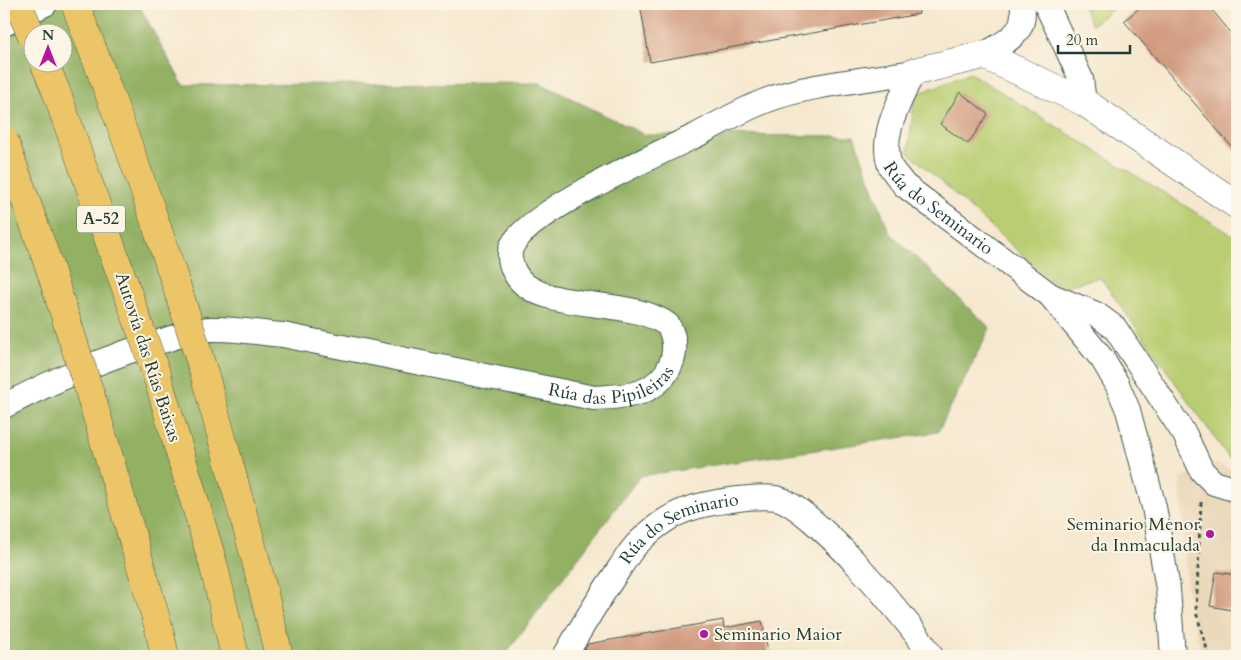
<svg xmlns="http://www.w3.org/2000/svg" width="1241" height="660" viewBox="0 0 1241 660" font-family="Cardo,serif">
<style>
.built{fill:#ead8ba}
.green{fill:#b9ce72;stroke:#6c8653}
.forest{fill:#92b164;stroke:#58774c;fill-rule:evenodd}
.building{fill:#d19b80}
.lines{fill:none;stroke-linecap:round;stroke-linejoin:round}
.minor-casing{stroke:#3f574b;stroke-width:26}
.tertiary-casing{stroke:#3f574b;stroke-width:29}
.motorway-casing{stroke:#3f574b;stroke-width:29}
.path{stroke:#3f574b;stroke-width:3;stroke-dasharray:4 4;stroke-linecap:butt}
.minor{stroke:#fff;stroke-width:24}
.tertiary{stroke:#fff;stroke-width:28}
.motorway{stroke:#ecc569;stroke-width:28}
.motorway-bridge-casing{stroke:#3f574b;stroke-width:29;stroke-linecap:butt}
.motorway-bridge{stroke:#ecc569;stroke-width:28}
.poi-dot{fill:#b5179e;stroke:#fcf5e5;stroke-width:2}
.labels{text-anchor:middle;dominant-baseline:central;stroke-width:4;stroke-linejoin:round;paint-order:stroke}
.shield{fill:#fcf5e5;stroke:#617469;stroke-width:1}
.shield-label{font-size:16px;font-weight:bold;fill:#1f3d34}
.street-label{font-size:18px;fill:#1f3d34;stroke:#fcf5e5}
.poi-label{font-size:18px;fill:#1f3d34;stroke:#fcf5e5;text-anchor:end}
</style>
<rect width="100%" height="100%" fill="#fcf5e5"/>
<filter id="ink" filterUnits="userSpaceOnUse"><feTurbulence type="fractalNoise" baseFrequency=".02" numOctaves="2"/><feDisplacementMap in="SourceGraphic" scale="10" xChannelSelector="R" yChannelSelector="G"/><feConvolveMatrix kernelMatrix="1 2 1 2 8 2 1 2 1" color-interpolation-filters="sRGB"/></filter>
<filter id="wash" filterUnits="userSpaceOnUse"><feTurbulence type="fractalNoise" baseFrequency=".0096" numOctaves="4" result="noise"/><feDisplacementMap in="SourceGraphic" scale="20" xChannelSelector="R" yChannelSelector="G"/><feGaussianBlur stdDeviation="1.12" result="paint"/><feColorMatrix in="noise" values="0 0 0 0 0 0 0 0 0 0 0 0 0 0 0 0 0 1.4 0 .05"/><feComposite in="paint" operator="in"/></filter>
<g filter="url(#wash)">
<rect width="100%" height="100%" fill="#f6e8cf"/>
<path class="built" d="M1216,463L1237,473V656H1201L1187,590L1180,478Z"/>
<path class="green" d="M1082,4H1119L1092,25Z
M970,73L1237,238V461L1229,458L1100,277L1059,288L908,152L915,95Z"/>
<path class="forest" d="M4,4H138L183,85L540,83L645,135L854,136L889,232L990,328L938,432L640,476L504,656H4ZM32,32H62V62H32Z"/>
<g id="blocks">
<path class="building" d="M640,4H918L919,14L650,62Z
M1144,4H1207L1237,40V153L1124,21Z
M960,92L988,114L968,144L940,124Z
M1216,572L1237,575V611L1210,606Z
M723,620L724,628L762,621L769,656H581L588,644Z"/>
</g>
</g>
<g filter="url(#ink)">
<use href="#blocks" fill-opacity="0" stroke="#3f574b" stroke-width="1"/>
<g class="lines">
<defs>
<g id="minor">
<path d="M1046,4L1081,79L1084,102"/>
<path d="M4,24L45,4"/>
<path d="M984,55C1006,41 1028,34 1022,4"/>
<path id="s1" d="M913,72C901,100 879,134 890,166C893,172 900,179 904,185L1050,295L1103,360L1117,384L1128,410L1154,507L1168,589L1173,656"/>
<path d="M1052,296L1096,314L1115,328L1185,435L1202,471L1214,483L1237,490"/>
<path id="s2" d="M4,406C55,380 107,356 162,341C178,336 194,330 211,329C235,328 259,333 283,335L594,398C609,397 626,397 641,392C669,381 683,352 668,325C631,297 546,312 519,279C512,270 506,255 513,244C533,210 657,154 697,135C719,123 742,110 765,101C808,84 867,80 913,72"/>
<path id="s3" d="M565,656C582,626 599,598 619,569C625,560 631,549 639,542C653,528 670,515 689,509C709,502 756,495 776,498C811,505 912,623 931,656"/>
</g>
<path id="tertiary" d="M913,72L984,55L1084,102L1237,205"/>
<path id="motorway" d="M204,373L256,561L279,656
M157,376L213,563L235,656
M93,403L158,625L165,656"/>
</defs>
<use href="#minor" class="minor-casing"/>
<use href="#tertiary" class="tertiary-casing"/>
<use href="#motorway" class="motorway-casing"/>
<path class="path" d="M1201,502L1196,612L1209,656"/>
<use href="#minor" class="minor"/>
<use href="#tertiary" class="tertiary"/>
<use href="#motorway" class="motorway"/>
<defs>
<path id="motorway-bridge" d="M18,4L32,36
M75,4C123,126 166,248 204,373
M44,62L56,91L157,376
M4,140L49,266L93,403"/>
</defs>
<use href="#motorway-bridge" class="motorway-bridge-casing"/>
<use href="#motorway-bridge" class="motorway-bridge"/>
</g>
</g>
<g class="poi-dot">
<circle cx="1210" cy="534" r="5"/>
<circle cx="704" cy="634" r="5"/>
</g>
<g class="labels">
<rect class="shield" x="77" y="205.5" width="48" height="27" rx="4"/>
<g class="shield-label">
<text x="101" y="219">A-52</text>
</g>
<g class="street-label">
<text stroke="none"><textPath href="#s1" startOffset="164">Rúa do Seminario</textPath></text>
<text transform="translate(148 357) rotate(72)">Autovía das Rías Baixas</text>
<text stroke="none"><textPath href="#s2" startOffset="631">Rúa das Pipileiras</textPath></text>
<text stroke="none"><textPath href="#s3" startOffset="179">Rúa do Seminario</textPath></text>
</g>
<g class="poi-label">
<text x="1200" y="524">Seminario Menor<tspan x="1200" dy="21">da Inmaculada</tspan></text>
<text x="714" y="634" text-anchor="start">Seminario Maior</text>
</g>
</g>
<rect width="1241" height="660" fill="none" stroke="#fcf5e5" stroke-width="20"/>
<g transform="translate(48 48)"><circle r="24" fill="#fcf5e5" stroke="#a4ab9e"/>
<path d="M0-4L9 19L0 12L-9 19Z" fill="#b5179e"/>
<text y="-8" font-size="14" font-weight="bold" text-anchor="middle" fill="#1f3d34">N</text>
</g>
<path d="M1058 45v8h72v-8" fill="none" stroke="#1f3d34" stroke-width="2.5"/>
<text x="1066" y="45" font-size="15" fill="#1f3d34" stroke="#fcf5e5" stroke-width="4" paint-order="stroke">20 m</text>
</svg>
